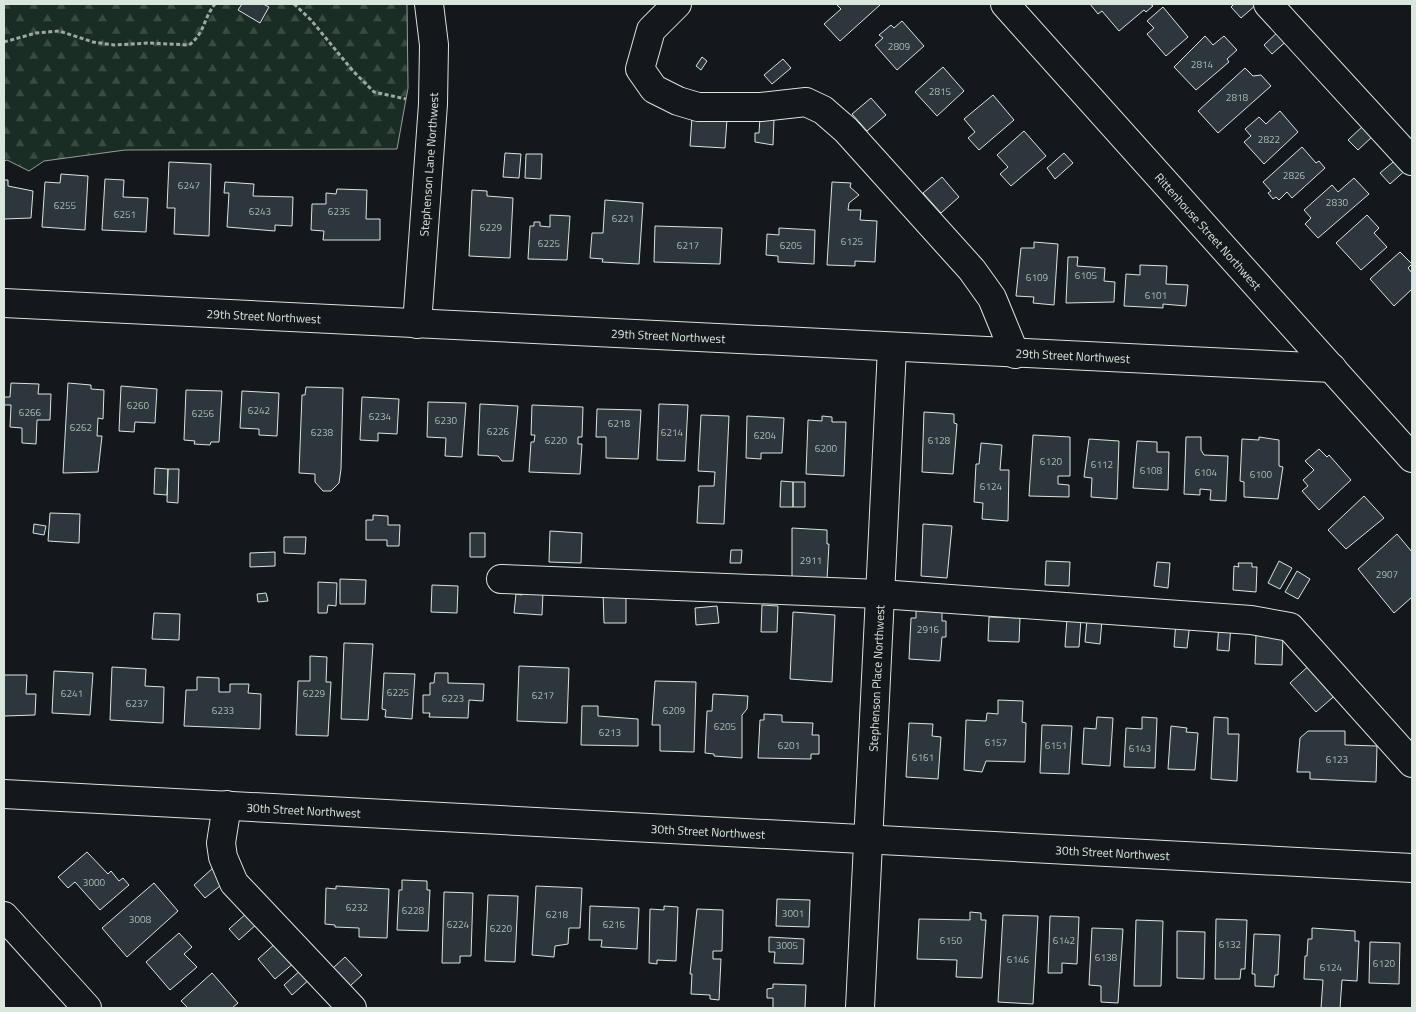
<svg xmlns="http://www.w3.org/2000/svg" width="1416" height="1012" viewBox="0 0 1416 1012" font-family="'Titillium Web',sans-serif">
<style>
.forest{fill:url(#forest-firs);stroke:#939e99}
.building{fill:#2c363c;stroke:#d8e6dc}
.lines{fill:none;stroke-linecap:round;stroke-linejoin:round}
.minor-casing{stroke:#d8e6dc;stroke-width:30}
.path{stroke:#9da8a2;stroke-width:3;stroke-dasharray:4 2.5;stroke-linecap:butt}
.minor{stroke:#14181c;stroke-width:28}
.labels{text-anchor:middle;dominant-baseline:central;stroke-width:4;stroke-linejoin:round;paint-order:stroke}
.number-label{font-size:10px;fill:#adbab4}
.street-label{font-size:12px;fill:#d8e6dc;stroke:#14181c}
</style>
<defs>
<pattern id="forest-firs" width="22" height="20" patternUnits="userSpaceOnUse" patternTransform="scale(1.25)"><rect width="22" height="20" fill="#1a2d24"/><path d="M5 1l3.5 6h-7zM16 11l3.5 6h-7z" fill="#3b4b43"/></pattern>
</defs>
<rect width="100%" height="100%" fill="#14181c"/>
<path class="forest" d="M4,4H407L408,88L397,149L125,150L44,161L29,171L7,160L4,161Z"/>
<path class="building" d="M242,4H263L269,7L260,23L238,10Z
M836,4H881L840,41L824,24L841,9Z
M1090,4H1150L1153,6L1146,12L1144,10L1119,31L1102,11L1098,14Z
M1234,4H1257L1241,18L1231,7Z
M1163,7L1188,37L1166,56L1147,34L1154,28L1147,21Z
M902,21L924,46L897,70L875,45L883,38L879,35L891,25L894,28Z
M1281,29L1290,38L1272,54L1264,45Z
M1205,36L1213,45L1224,36L1237,50L1227,59L1229,62L1196,90L1174,67Z
M702,57L707,61L701,70L696,66Z
M783,59L791,68L772,84L764,75Z
M943,67L964,91L937,116L915,92Z
M1245,68L1253,76L1261,75L1271,86L1218,133L1198,111Z
M993,95L1014,120L979,150L968,138L975,132L964,119Z
M871,98L886,115L867,131L852,114Z
M1280,111L1298,132L1264,164L1244,142L1251,136L1245,129L1259,117L1266,124Z
M692,117L727,119L725,148L690,146Z
M760,118L774,119L773,145L755,142V133H759Z
M1363,126L1373,136L1358,150L1348,140Z
M1024,131L1046,156L1011,186L1000,174L1008,167L997,155Z
M1302,147L1316,163L1319,161L1325,168L1292,198L1287,192L1279,200L1276,197L1273,199L1268,193L1271,191L1263,182Z
M505,153L521,154L519,178L503,177Z
M1064,153L1073,163L1055,179L1047,168Z
M526,154H542L541,179L525,178Z
M1398,158L1408,168L1390,184L1380,173Z
M169,162L211,164L209,236L174,234L175,208H167Z
M61,174L88,176L85,230L42,227L45,182L60,183Z
M942,177L959,197L941,213L923,193Z
M1354,178L1369,194L1318,238L1305,224L1311,218L1304,210L1332,185L1338,192Z
M105,179L124,180L123,197L148,198L146,232L102,230Z
M4,180H8V186L33,191L31,218L4,219Z
M225,182L254,184L253,196L293,197L292,226L275,225V231L227,227L229,193H224Z
M832,182L851,183L850,187L859,195L849,203L848,210H861L860,220L877,221L875,262L855,261V266L827,265Z
M337,189L367,190L366,219H380V240H323L324,231L311,230L312,204H326V193L336,194Z
M472,190L487,191V196L513,198L510,258L469,256Z
M605,200L643,203L639,264L602,262L603,259L590,258L592,233H603Z
M550,215L570,216L567,260L528,259L530,226H534V222H540V226L550,227Z
M1367,215L1379,228L1374,233L1387,247L1361,270L1336,243Z
M655,226L722,228L720,264L654,262Z
M779,228L815,230L814,264L778,262V256L766,255L767,234L779,235Z
M1034,242L1058,244L1054,305L1033,303L1034,297L1016,296L1021,248H1034Z
M1400,252L1412,264L1408,268L1412,273V289L1394,306L1370,279Z
M1068,257H1078L1077,266L1105,268L1104,281L1115,282L1114,302L1066,303Z
M1140,265L1167,266L1166,284L1188,285L1186,306L1163,304V308L1124,306L1126,274L1140,275Z
M11,383L39,384L38,394H51L50,420H37L36,444L22,443V428L10,427L11,405H4V397H10Z
M68,383L91,385V389L104,390L103,419L98,418L97,436H102L98,472L63,473Z
M121,386L157,389L155,423L135,422L134,432L119,431Z
M306,387L343,388L341,469L339,483L331,491H323L315,482V474L299,473L302,395H305Z
M186,390L222,391L219,442H211L210,445L194,444L195,441L184,440Z
M242,391L279,393L277,436L259,435V429L240,428Z
M362,397L399,399L397,434L378,433V441L360,440Z
M428,402L466,403L462,457L445,456L446,438L427,437Z
M480,404L518,406L513,461H502L498,456L478,455Z
M659,404L688,405L685,461L657,460Z
M532,405L583,407L582,437H578V444H582L580,474L529,472L531,442H534L535,435H531Z
M597,409L641,410L638,459L606,458V437H596Z
M924,412L954,414V423L957,424L953,474L922,472Z
M701,415L729,416L724,524L697,523L699,486H714L715,472L698,471Z
M747,416L784,418L782,453H761V459L746,458Z
M822,416L832,417V422H846L844,476L806,474L808,420L822,421Z
M1033,435L1070,437V476H1058V484L1069,485V497L1029,496Z
M1186,437H1201V450L1204,455L1228,456L1226,501L1210,500L1211,490L1200,489V495L1184,494Z
M1259,437L1279,440V466L1283,467L1278,499L1244,497V482L1240,481L1242,439L1259,440Z
M1089,439L1119,441L1117,499L1091,497L1092,478L1084,477Z
M1137,441L1157,442V452H1169L1168,490L1133,488Z
M981,443L1002,445L1000,470H1009L1008,521L982,519L983,503L974,502L976,464H979Z
M1319,449L1327,457L1329,455L1351,480L1319,510L1302,491L1308,486L1303,480L1314,470L1305,461Z
M155,468L168,469L167,495L154,494Z
M168,469H179L178,503L167,502Z
M781,481L793,482V507H780Z
M793,482H805V507H793Z
M1364,496L1384,518L1346,549L1328,530Z
M50,513L80,514L79,543L48,541Z
M373,515L388,516V525H400L399,546H387V540H366V520H373Z
M34,524L46,526L44,535L33,533Z
M923,524L952,526L947,578L921,576Z
M792,528L827,530V544H829L827,579L792,577Z
M550,531L582,533L581,563L549,562Z
M470,533H485V557H470Z
M1397,534L1412,552V597L1394,613L1358,569Z
M284,537H306L305,554L284,553Z
M731,550H742L741,563H730Z
M275,552V566L250,567V553Z
M1046,561L1070,562L1069,586L1045,585Z
M1279,561L1292,568L1280,589L1268,583Z
M1157,562L1170,563L1168,588L1154,586Z
M1238,563H1252V567H1257L1256,592L1233,590L1234,566L1239,567Z
M1297,571L1310,579L1298,599L1285,592Z
M340,579L366,580L365,604H340Z
M318,582L337,583L336,606L328,605L327,613H318Z
M432,585L458,586L457,613L431,612Z
M522,590L543,592L542,615L514,613L516,594L522,595Z
M603,592H626V623H604Z
M266,593L268,601L258,602L257,594Z
M916,604L942,605V621H946V637H942L940,661L909,659L911,618H916Z
M762,605L778,606L777,632H761Z
M717,606L719,623L696,625L695,608Z
M793,612L835,615L832,682L790,679Z
M154,613L180,614L179,640L152,639Z
M989,617L1020,618L1019,642L988,641Z
M1067,618L1081,619L1079,647H1065Z
M1087,619L1102,620L1100,644L1085,642Z
M1176,621L1190,623L1187,648L1174,647Z
M1219,624L1231,625L1229,651L1217,650Z
M1256,634L1283,636L1282,665L1255,664Z
M344,643L373,644L368,720L341,719Z
M310,656L327,657L326,682H331L328,736L296,735L298,681H310Z
M1313,662L1339,692L1316,712L1290,683Z
M519,666L569,668L567,723L517,721Z
M112,667L146,669L145,686L164,687L163,723L110,720Z
M54,671L93,673L90,715L52,713Z
M384,673L415,674L412,719L385,717L386,710L382,709Z
M435,673H448V683L484,684L483,701L469,700L468,718L429,717L430,713H423V695H430V683H434Z
M4,675H27L26,694H36L35,715L4,716Z
M197,677L219,678V692H230V684H249L248,693L261,694L260,729L184,726L186,690H197Z
M655,681L696,682L694,752L660,751V725H652Z
M713,694L748,696L747,709L742,715V758L714,756V754L705,753L707,711H712Z
M998,700L1023,701L1022,722L1026,723L1025,762L986,761L982,772L964,770L966,720L986,721L987,713L998,714Z
M582,706H598V716L638,719V746L581,745Z
M764,714L782,715V722L813,723L812,735H819V754H811V759L758,758L760,720H764Z
M1097,717L1113,718L1110,766L1082,764L1084,728L1096,729Z
M1142,717L1157,718L1155,768L1124,767L1126,728L1142,729Z
M1214,717L1228,718V734H1239L1237,781L1211,779Z
M909,723L933,724L932,736L941,737L938,779L906,777Z
M1042,725L1072,726L1069,774L1040,773Z
M1171,726L1187,728L1186,732L1198,733L1195,770L1168,769Z
M1308,731H1345V745L1377,746L1376,782L1310,779V772H1297L1300,738Z
M87,852L108,874L111,871L119,881L123,878L129,885L100,910L75,882L68,888L58,877Z
M213,868L225,882L205,898L194,885Z
M402,880L427,881V890H430L428,931L397,930L399,890H402Z
M154,883L178,911L127,957L102,928Z
M336,886L389,889L387,938L359,937V928L335,927V925L325,924L326,888L336,889Z
M536,886L582,888L580,928H569L568,944L555,946L554,957L532,955Z
M444,892L473,893L471,956H460V963H442Z
M488,895L518,896L515,962L485,961Z
M777,899L810,900L809,927L776,926Z
M590,906L639,908L637,949L601,947L602,940H589Z
M664,906L678,907L676,961L657,960V964L649,963L650,909L664,910Z
M697,909L723,910L722,951H713V959H721L719,1000L710,999V995L691,994L692,974H690Z
M248,912L258,923L239,940L229,929Z
M970,912L981,913V920H986L982,978L956,977L957,960L917,959L919,919L970,920Z
M1003,915L1038,916L1033,1004L998,1002Z
M1050,916L1079,917L1077,964L1062,963V973H1048Z
M1216,919L1247,920L1245,969H1241L1240,979H1215Z
M1136,920L1163,921L1161,986H1134Z
M1092,928L1123,929L1118,1003L1101,1002V986L1089,985Z
M1312,928L1355,931V941H1359L1357,981L1342,980L1340,1008H1321L1323,980L1304,979L1305,956H1307L1308,939H1312Z
M1177,931L1205,932L1204,979L1177,978Z
M179,933L192,947L184,954L197,967L170,990L146,962Z
M1254,934L1280,935L1278,975H1275L1274,987L1255,986V974H1252Z
M769,937L804,939L803,964L774,963L775,952H769Z
M277,942L295,962L275,979L258,959Z
M1370,942L1400,943L1399,984L1369,983Z
M345,957L362,975L350,986L333,968Z
M302,969L311,978L292,995L284,985Z
M212,973L238,1003L232,1008H188L181,1001Z
M773,984L806,985L805,1008H773V998H767V989L773,988Z"/>
<g class="lines">
<defs>
<g id="minor">
<path d="M677,4L651,30L640,69L654,89L678,101L698,107H761L806,102L823,110L846,130L972,270L992,298L1015,354"/>
<path id="s1" d="M1005,4L1412,458"/>
<path d="M1268,4L1412,161"/>
<path id="s2" d="M4,303L1332,368"/>
<path id="s3" d="M417,324L433,104L434,45L429,4"/>
<path d="M501,579L880,594L1251,620L1290,627L1412,763"/>
<path id="s4" d="M4,794L1412,868"/>
<path d="M227,805L221,843L223,857L234,883L352,1008"/>
<path d="M4,916L87,1008"/>
<path id="s5" d="M860,1008L892,348"/>
</g>
</defs>
<use href="#minor" class="minor-casing"/>
<path class="path" d="M294,4L311,20L353,71L374,92L406,99
M4,42L36,33L59,31L93,42L114,45L148,43L189,45C205,33 203,19 215,4"/>
<use href="#minor" class="minor"/>
</g>
<g class="labels">
<g class="number-label">
<text x="899" y="46">2809</text>
<text x="1202" y="64">2814</text>
<text x="940" y="91">2815</text>
<text x="1237" y="97">2818</text>
<text x="1269" y="139">2822</text>
<text x="1294" y="175">2826</text>
<text x="189" y="185">6247</text>
<text x="1337" y="202">2830</text>
<text x="65" y="205">6255</text>
<text x="260" y="211">6243</text>
<text x="339" y="211">6235</text>
<text x="125" y="214">6251</text>
<text x="623" y="218">6221</text>
<text x="491" y="227">6229</text>
<text x="852" y="241">6125</text>
<text x="549" y="243">6225</text>
<text x="688" y="245">6217</text>
<text x="791" y="245">6205</text>
<text x="1086" y="275">6105</text>
<text x="1037" y="277">6109</text>
<text x="1156" y="295">6101</text>
<text x="138" y="405">6260</text>
<text x="259" y="410">6242</text>
<text x="30" y="412">6266</text>
<text x="203" y="413">6256</text>
<text x="380" y="416">6234</text>
<text x="446" y="420">6230</text>
<text x="619" y="423">6218</text>
<text x="81" y="427">6262</text>
<text x="498" y="431">6226</text>
<text x="322" y="432">6238</text>
<text x="672" y="432">6214</text>
<text x="765" y="435">6204</text>
<text x="556" y="440">6220</text>
<text x="939" y="440">6128</text>
<text x="826" y="448">6200</text>
<text x="1051" y="461">6120</text>
<text x="1102" y="464">6112</text>
<text x="1151" y="470">6108</text>
<text x="1206" y="472">6104</text>
<text x="1261" y="474">6100</text>
<text x="991" y="486">6124</text>
<text x="811" y="560">2911</text>
<text x="1387" y="574">2907</text>
<text x="928" y="629">2916</text>
<text x="398" y="692">6225</text>
<text x="72" y="693">6241</text>
<text x="314" y="693">6229</text>
<text x="543" y="695">6217</text>
<text x="453" y="698">6223</text>
<text x="137" y="703">6237</text>
<text x="223" y="710">6233</text>
<text x="674" y="710">6209</text>
<text x="725" y="726">6205</text>
<text x="610" y="732">6213</text>
<text x="996" y="742">6157</text>
<text x="789" y="745">6201</text>
<text x="1056" y="745">6151</text>
<text x="1140" y="748">6143</text>
<text x="923" y="757">6161</text>
<text x="1337" y="759">6123</text>
<text x="94" y="882">3000</text>
<text x="357" y="907">6232</text>
<text x="413" y="910">6228</text>
<text x="793" y="913">3001</text>
<text x="557" y="914">6218</text>
<text x="140" y="919">3008</text>
<text x="458" y="924">6224</text>
<text x="614" y="924">6216</text>
<text x="501" y="928">6220</text>
<text x="951" y="940">6150</text>
<text x="1064" y="940">6142</text>
<text x="1230" y="944">6132</text>
<text x="787" y="945">3005</text>
<text x="1106" y="957">6138</text>
<text x="1018" y="959">6146</text>
<text x="1384" y="963">6120</text>
<text x="1331" y="967">6124</text>
</g>
<g class="street-label">
<text stroke="none"><textPath href="#s3" startOffset="160">Stephenson Lane Northwest</textPath></text>
<text stroke="none"><textPath href="#s1" startOffset="305">Rittenhouse Street Northwest</textPath></text>
<text stroke="none"><textPath href="#s2" startOffset="260">29th Street Northwest</textPath></text>
<text stroke="none"><textPath href="#s2" startOffset="665">29th Street Northwest</textPath></text>
<text stroke="none"><textPath href="#s2" startOffset="1070">29th Street Northwest</textPath></text>
<text stroke="none"><textPath href="#s5" startOffset="330">Stephenson Place Northwest</textPath></text>
<text stroke="none"><textPath href="#s4" startOffset="300">30th Street Northwest</textPath></text>
<text stroke="none"><textPath href="#s4" startOffset="705">30th Street Northwest</textPath></text>
<text stroke="none"><textPath href="#s4" startOffset="1110">30th Street Northwest</textPath></text>
</g>
</g>
<rect width="1416" height="1012" fill="none" stroke="#d8e6dc" stroke-width="10"/>
</svg>
